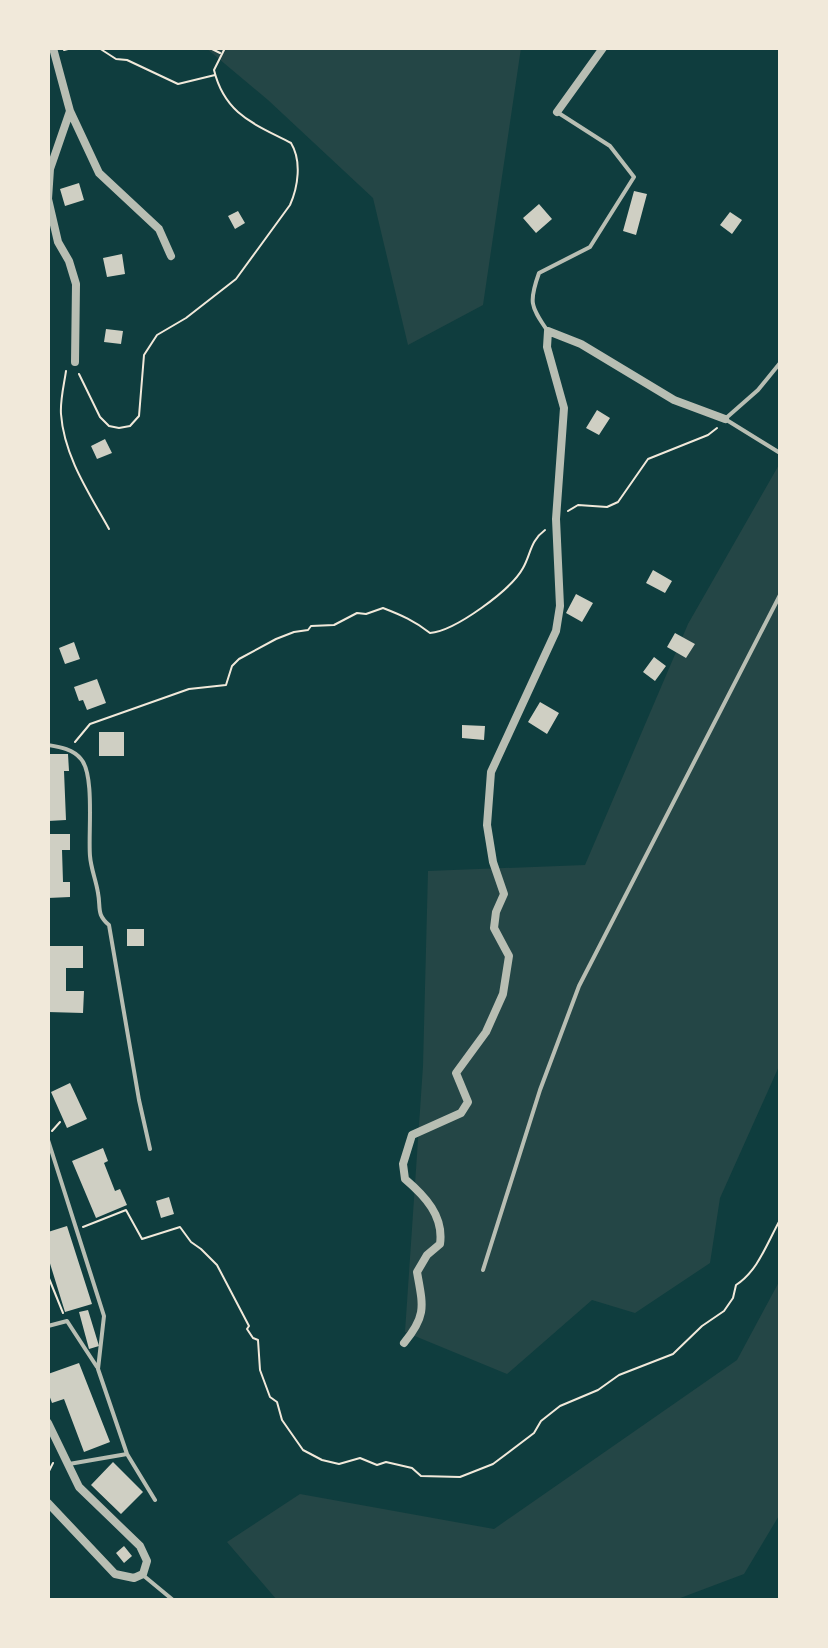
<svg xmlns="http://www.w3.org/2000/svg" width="828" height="1648" font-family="'Nunito Sans',sans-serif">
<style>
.green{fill:#244646}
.building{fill:#cfcfc3}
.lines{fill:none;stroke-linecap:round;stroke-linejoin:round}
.path{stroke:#f1e9da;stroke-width:2}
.service{stroke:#b8beb3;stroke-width:4}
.minor{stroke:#b8beb3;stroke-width:8}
</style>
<rect width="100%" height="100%" fill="#0f3d3e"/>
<path class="green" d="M206 48H521L483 305 408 345 373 198 268 100Z
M780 463V1064L720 1198 710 1263 635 1313 592 1300 507 1374 405 1332 423 1066 428 871 585 865 688 624Z
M780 1280V1514L744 1574 675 1600H277L227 1542 300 1494 494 1529 737 1360Z"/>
<path class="building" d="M79 183 84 200 65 206 60 189Z
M634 191 647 194 636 235 623 231Z
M539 204 552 219 536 233 523 218Z
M238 211 245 223 235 229 228 216Z
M730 212 742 220 732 234 720 225Z
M122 254 125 274 107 277 103 258Z
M106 329 123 331 121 344 104 342Z
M597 410 610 418 599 435 586 428Z
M105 439 112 453 97 459 91 446Z
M653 570 672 581 665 593 646 583Z
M576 594 593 603 582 622 566 613Z
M675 633 695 644 686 658 667 647Z
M74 642 80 659 65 664 59 648Z
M654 657 666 666 655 681 643 672Z
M97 679 106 703 87 710 83 700 79 701 74 687Z
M540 702 559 713 547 734 528 722Z
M462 725 485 726 484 740 462 738Z
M99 732H124V756H99Z
M48 754H68L69 771H64L66 820 48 821Z
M48 834H70V850H62L63 882H70V897L48 898Z
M127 929H144V946H127Z
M48 946H83V968H66V991H84L83 1013 48 1012Z
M70 1083 87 1119 67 1128 51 1092Z
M103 1148 108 1161 104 1163 115 1191 120 1189 127 1205 96 1218 72 1161Z
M169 1197 174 1214 161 1218 156 1201Z
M67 1226 92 1304 65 1312 48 1257V1232Z
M88 1310 99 1346 89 1349 79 1312Z
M79 1363 110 1442 84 1452 64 1399 52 1403 48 1392V1374Z
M113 1462 143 1492 121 1514 91 1485Z
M124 1546 132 1556 124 1563 116 1553Z"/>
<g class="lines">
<path class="path" d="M76 48H82
M99 48 116 59 127 60 178 84 215 75
M210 48 220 53
M64 50 72 48
M66 371C64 385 60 400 61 414 64 456 89 493 109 529
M79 374 100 417 109 426 119 428 130 426 139 416 144 355 157 335 186 318 236 279 290 205C298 187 302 161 291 143 255 124 225 115 214 70L225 48
M568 511 578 505 607 507 618 502 648 459 708 435 717 428
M75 742 90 724 189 689 226 685 232 666 239 659 276 639 294 632 308 630 311 626 334 625 357 613 366 614 383 608C401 615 415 621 430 633 455 631 511 590 523 568 531 554 530 541 545 530
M52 1131 60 1122
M83 1227 126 1210 142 1239 180 1227 191 1242 201 1249 217 1265 249 1326 247 1329 253 1338 258 1340 260 1370 270 1397 277 1402 282 1420 303 1450 322 1460 339 1464 360 1458 377 1465 386 1462 412 1468 421 1476 460 1477 493 1464 534 1433 541 1421 560 1406 598 1390 619 1375 673 1354 702 1326 724 1311 733 1298 736 1285C758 1271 767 1243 780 1220
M48 1276 63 1313
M48 1473 53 1463"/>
<path class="service" d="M547 330C530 306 529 301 539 273L590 247 634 177 610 146 557 112
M780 363 758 390 725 419 780 453
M48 745C60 747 73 749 81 759 95 775 88 834 90 856 91 869 96 880 98 893 101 908 96 914 109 925L139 1100 150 1149
M48 1140 104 1316 98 1369 127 1454
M483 1270 540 1090 579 986 780 595
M48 1326 67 1321 97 1367
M69 1464 127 1454 155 1500
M144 1576 173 1600"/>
<path class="minor" d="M53 48 70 111 50 169 48 199 58 242 69 261 76 284 75 362
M70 111 99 173 159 229 171 256
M557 112 603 48
M404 1343C427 1315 423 1306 417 1272L427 1255 440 1244C444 1216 425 1196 405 1179L403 1164 412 1135 461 1113 468 1102 456 1073 486 1032 503 994 509 956 494 928 496 912 504 894 493 862 487 825 491 772 556 631 560 606 556 519 564 408 547 347 548 331 581 344 674 400 725 419
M48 1423 79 1487 140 1546 147 1561 143 1574 134 1578 115 1574 48 1503"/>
</g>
<rect width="828" height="1648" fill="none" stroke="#f1e9da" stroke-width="100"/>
</svg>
